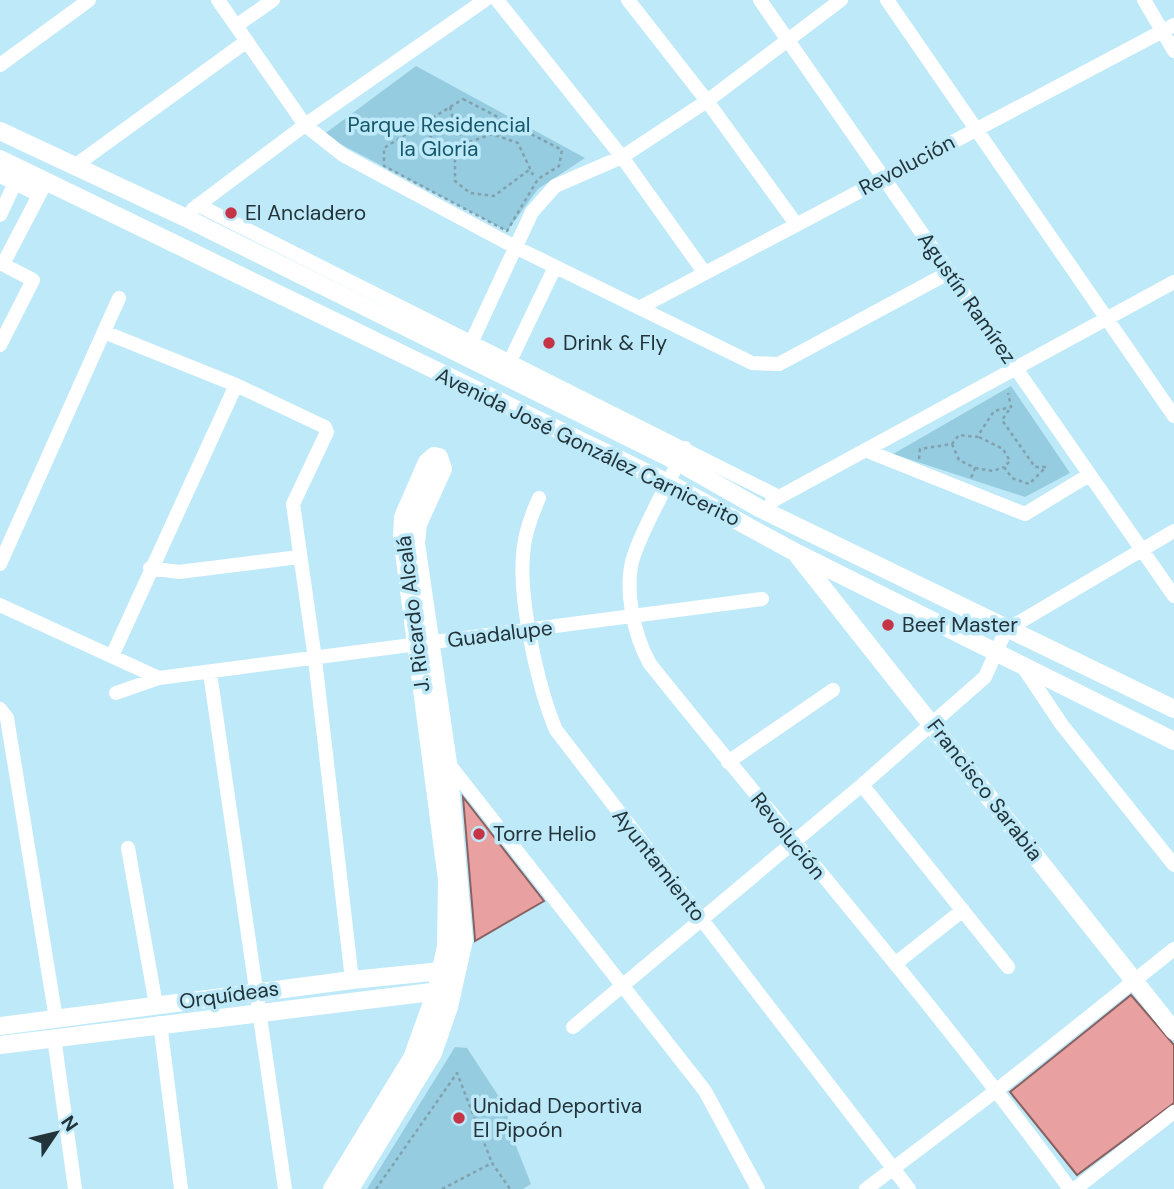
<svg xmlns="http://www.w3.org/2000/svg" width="1174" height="1189" font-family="'DM Sans',sans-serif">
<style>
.green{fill:#96ccdf}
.building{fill:#e8a0a0;stroke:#886262;stroke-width:2}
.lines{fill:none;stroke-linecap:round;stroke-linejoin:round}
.path{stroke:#80a1ad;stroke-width:2.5;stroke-dasharray:3.5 3.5;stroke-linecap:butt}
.minor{stroke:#fff;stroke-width:14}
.tertiary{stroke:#fff;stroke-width:18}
.poi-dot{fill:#c53547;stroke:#bee9f9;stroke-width:2.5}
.labels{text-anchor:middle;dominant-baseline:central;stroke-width:7;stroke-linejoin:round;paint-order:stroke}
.park-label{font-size:21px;fill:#16586b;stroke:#bee9f9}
.street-label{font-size:21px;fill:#223339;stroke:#bee9f9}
.poi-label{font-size:21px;fill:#223339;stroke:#bee9f9;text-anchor:start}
</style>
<rect width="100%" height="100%" fill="#bee9f9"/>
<path class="green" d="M416 66 585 158 538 189 507 231 323 135Z
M1011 386 1070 473 1025 497 893 454Z
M455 1047 467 1048 507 1109 509 1128 531 1184 523 1189H367Z"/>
<path class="building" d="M463 797 544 901 475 941V939Z
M1131 995 1174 1045V1103L1077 1175 1010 1092Z"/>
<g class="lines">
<path class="path" d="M463 99 562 150 559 166 538 179 507 231 384 166V148Z
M450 107 456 131 469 142 492 134 518 143 533 175
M419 126 455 159 469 143
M455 159V181L470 193 494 196 529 170
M979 437 1003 449 1010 461 1004 467 1012 478 1029 484 1046 467H1035L1002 420 1011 407
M952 444 959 460 975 468 971 478
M919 459 920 449 952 444 959 435 977 437 994 411 1011 407 1008 393
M975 468 993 471 1004 467
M376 1189 457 1073 492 1163
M442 1189 492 1163 510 1189"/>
<path class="minor" d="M218 0 305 125 343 155 515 247 752 363 779 364 948 273
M497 0 622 157 704 272
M628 0 707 101 796 224
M760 0 1174 596
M887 0 1174 416
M1144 0 1174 51
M236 26 273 0
M0 65 89 0
M76 165 247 41
M0 176 39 195
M198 205 779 497
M193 209 305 125 485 0
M0 215 15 183 7 163
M0 263 33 280 0 345
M3 264 46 182
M641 307 1174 25
M104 332 236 385 325 427 327 432 293 504 315 659 352 980
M463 347 471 343 532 212 555 186 622 157 707 101 841 0
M510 361 555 267
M685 448C669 484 647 518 634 555 623 587 634 636 650 664 790 839 938 1008 1070 1189
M865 450 1025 514 1089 475
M539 498C531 516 524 535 523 555 519 601 538 688 556 730L909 1189
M772 501 1174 282
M0 564 119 298
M150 568 179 572 299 557
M0 605 159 678
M112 656 236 385
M1021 664 1062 725 1174 865
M210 673 285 1189
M116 693 159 678 762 599
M0 709 7 718 56 1019
M728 762 833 690
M448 763 705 1091 758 1189
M862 785 1008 967
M128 848 156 1005
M895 964 963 910
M160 1023 181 1189
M573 1027 862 785 985 677 1006 630 1174 531
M54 1037 75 1189
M866 1189 997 1090 1174 949
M1075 1189 1174 1112"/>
<path class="tertiary" d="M0 131 184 217 678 462 759 508 1174 709
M0 159 668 483 793 551 1174 741
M798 556 1174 1031
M0 1026 352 980 451 970
M0 1045 448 990
M332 1189 412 1058 437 989 446 946 447 880 402 537 403 517 427 462 434 456 439 457 443 469 418 524 416 543 448 763 464 940 449 1007 433 1053 350 1189"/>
</g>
<g class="poi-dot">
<circle cx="231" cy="213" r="7"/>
<circle cx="549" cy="343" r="7"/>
<circle cx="888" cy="625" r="7"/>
<circle cx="479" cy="834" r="7"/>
<circle cx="459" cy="1118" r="7"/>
</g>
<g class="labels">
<g class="park-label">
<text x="439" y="125">Parque Residencial<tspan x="439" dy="24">la Gloria</tspan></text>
</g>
<g class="street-label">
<text transform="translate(907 165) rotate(-28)">Revolución</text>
<text transform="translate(967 298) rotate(55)">Agustín Ramírez</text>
<text transform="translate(588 447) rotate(26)">Avenida José González Carnicerito</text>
<text transform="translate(413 614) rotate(-97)">J. Ricardo Alcalá</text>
<text transform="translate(500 634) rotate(-7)">Guadalupe</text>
<text transform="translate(985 790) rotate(52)">Francisco Sarabia</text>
<text transform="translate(788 836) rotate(51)">Revolución</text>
<text transform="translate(659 865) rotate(52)">Ayuntamiento</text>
<text transform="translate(229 995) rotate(-8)">Orquídeas</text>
</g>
<g class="poi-label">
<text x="245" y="213">El Ancladero</text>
<text x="563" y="343">Drink &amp; Fly</text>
<text x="902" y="625">Beef Master</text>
<text x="493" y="834">Torre Helio</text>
<text x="473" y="1106">Unidad Deportiva<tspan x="473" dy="24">El Pipoón</tspan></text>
</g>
</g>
<g transform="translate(56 1133) rotate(55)" stroke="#bee9f9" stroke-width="5" paint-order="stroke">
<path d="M0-5L12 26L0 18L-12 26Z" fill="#223339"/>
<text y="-10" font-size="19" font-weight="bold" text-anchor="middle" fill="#223339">N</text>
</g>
</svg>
